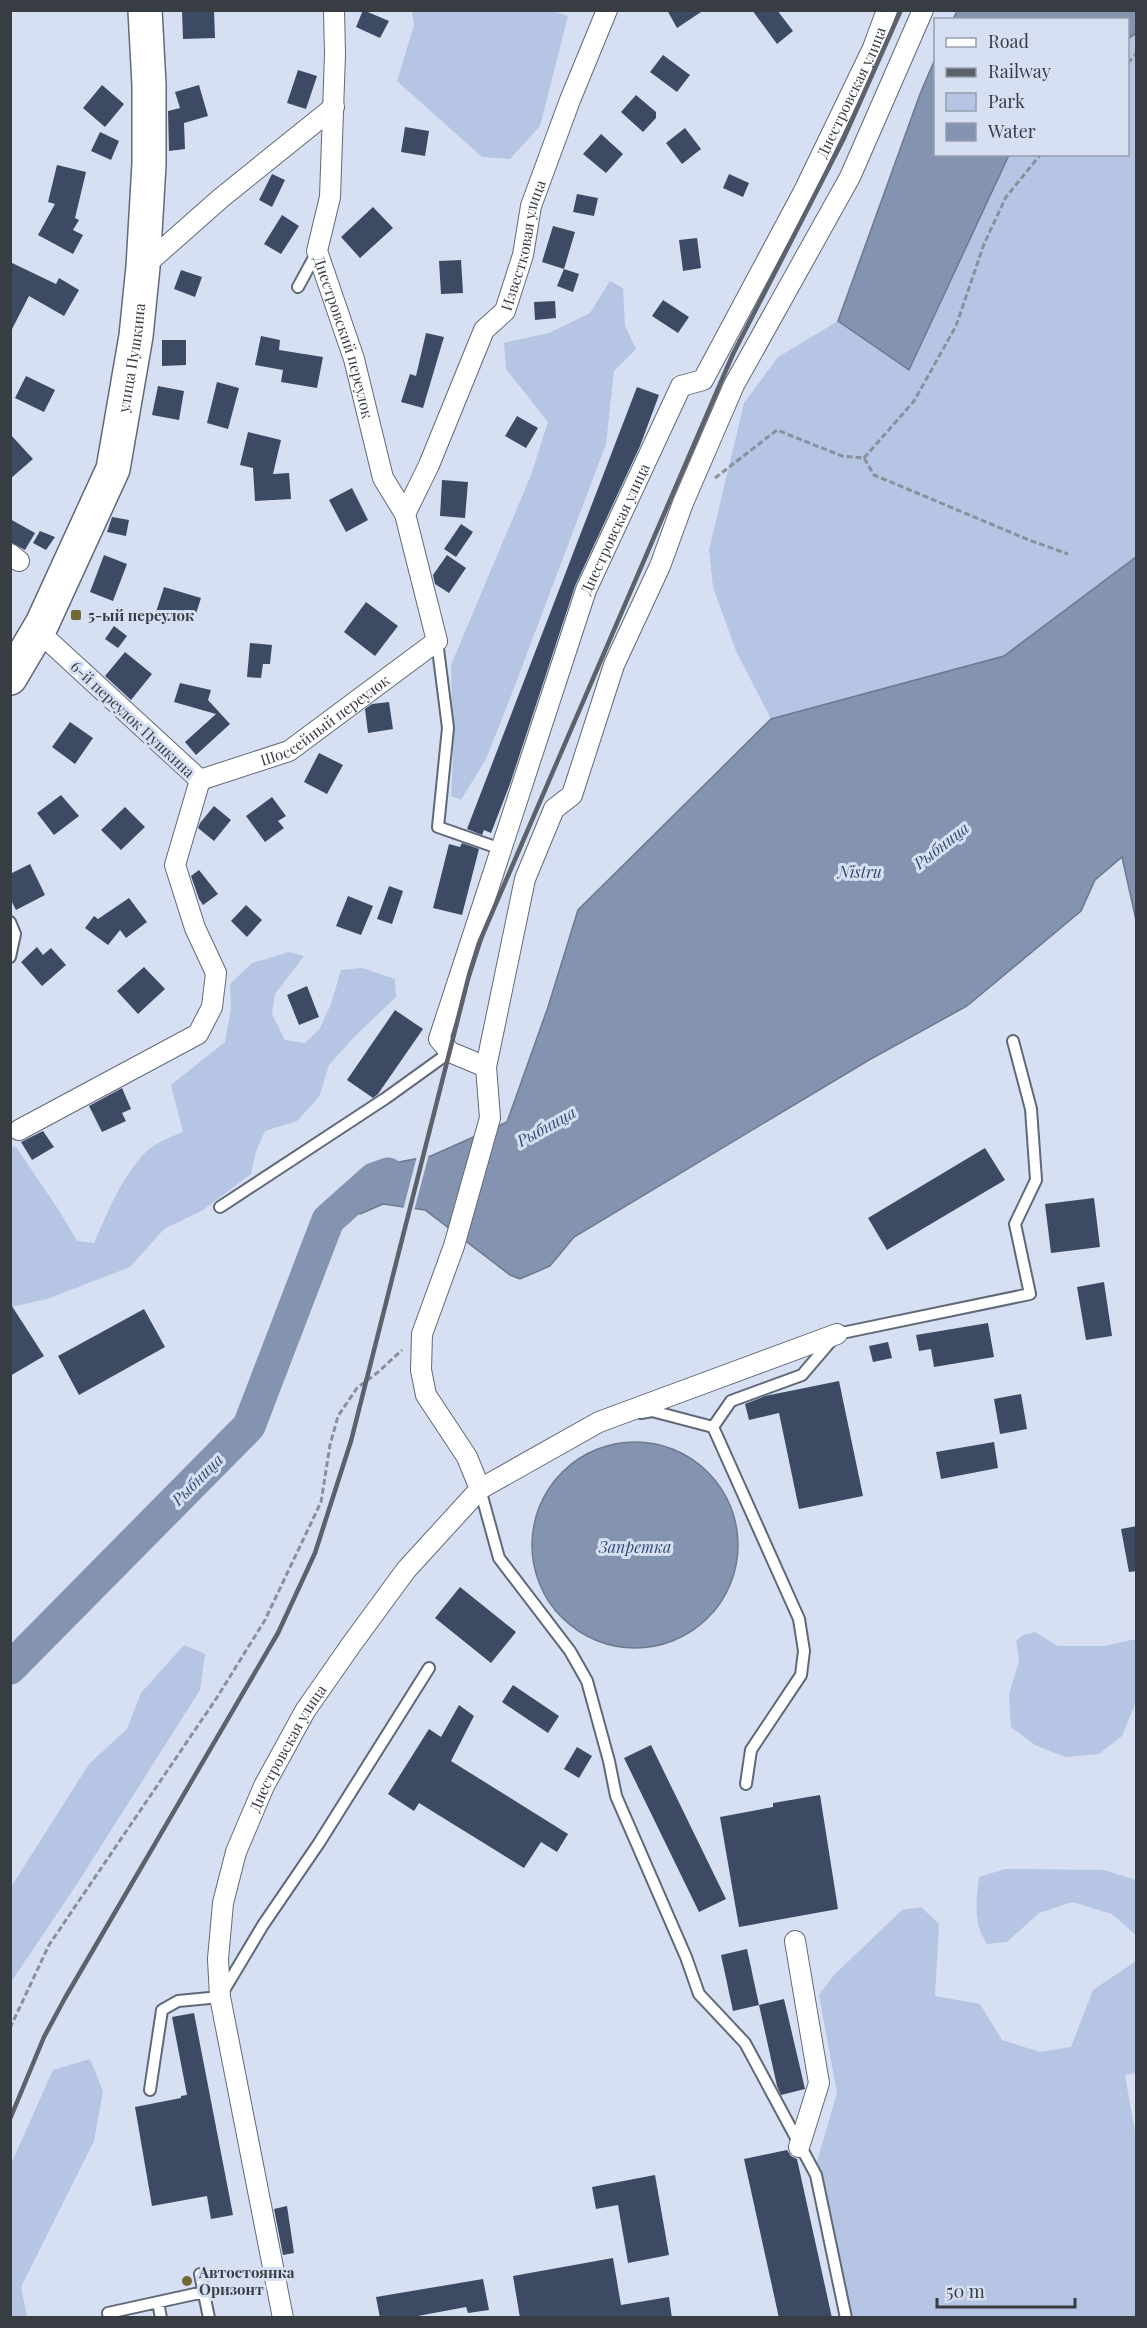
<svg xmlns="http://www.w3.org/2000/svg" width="1147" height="2328" font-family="'Playfair Display',serif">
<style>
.green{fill:#b5c5e3}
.water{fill:#8393b0;stroke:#6c798f;stroke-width:1.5}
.pier{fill:#d6e0f2}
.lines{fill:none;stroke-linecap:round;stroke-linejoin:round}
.river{stroke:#8393b0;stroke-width:33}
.building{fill:#3c4a64}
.lane-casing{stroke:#606978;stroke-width:14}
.street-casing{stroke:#606978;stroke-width:22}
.highway-casing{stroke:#606978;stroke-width:36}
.path{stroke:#89909c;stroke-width:3;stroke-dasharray:6 3;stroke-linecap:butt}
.lane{stroke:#fff;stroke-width:10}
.street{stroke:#fff;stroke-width:20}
.highway{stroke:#fff;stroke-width:33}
.rail{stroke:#5c616b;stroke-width:4.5}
.poi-dot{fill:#716835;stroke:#d6e0f2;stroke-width:2}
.labels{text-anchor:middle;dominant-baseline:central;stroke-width:6;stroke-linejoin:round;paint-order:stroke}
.street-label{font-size:15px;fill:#383c43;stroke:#d6e0f2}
.poi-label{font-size:15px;font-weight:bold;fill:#383c43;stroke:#d6e0f2;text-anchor:start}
.water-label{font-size:16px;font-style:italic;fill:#334974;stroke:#d6e0f2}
</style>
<rect width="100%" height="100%" fill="#d6e0f2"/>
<path class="green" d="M552 11 568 16 540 126 510 159 482 157 397 81 414 25 412 11Z
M1136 33V557L1004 656 771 719 736 651 713 587 709 550 744 403 778 357 838 321 909 369 1009 155 1128 154V39Z
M610 281 623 288 625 326 636 349 614 371 606 444 511 696 486 759 461 800 451 796 453 758 451 665 531 475 548 422 506 369 504 343 549 333 590 313Z
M289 952 304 956 275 994 272 1014 285 1040 305 1043 319 1030 331 1004 341 970 362 968 395 979 396 997 355 1036 329 1065 319 1097 297 1121 265 1131 256 1151 251 1174 203 1210 164 1229 130 1267 47 1299 11 1307V1146L16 1147 58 1209 77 1241 94 1243C107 1213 120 1181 142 1156 152 1144 169 1138 183 1132L171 1085 225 1042 231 1008 230 984 252 963Z
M1035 1632 1058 1646H1104L1136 1639V1702L1122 1736 1099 1754 1065 1757 1035 1745 1011 1727 1009 1694 1019 1661 1016 1641 1023 1635Z
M184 1645 205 1654 200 1690 75 1887 11 1982V1887L89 1764 127 1729 141 1693Z
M1005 1869 1104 1870 1136 1880V1935L1112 1914 1072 1902 1039 1913 1007 1942 987 1944C973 1923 976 1902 979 1877Z
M921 1907 939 1924 935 1996 980 2004 1002 2040 1040 2052 1071 2047 1093 1990 1136 1961V2073L1125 2075 1136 2137V2317H850L815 2168 837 2093 819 1995 834 1975 902 1910Z
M90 2059 103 2091 94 2141 21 2287 27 2317H11V2164L53 2070Z"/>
<path class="water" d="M957 11H1136V33L1128 39V20L953 19Z
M935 59 936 154 1009 155 909 370 838 321 920 94Z
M1136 557V920L1122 857 1095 880 1081 911 967 1006 869 1060 574 1237 550 1266 520 1279 510 1275 425 1210 383 1204 360 1214 344 1187 383 1165 431 1156 507 1122 548 1007 578 910 771 719 1004 656Z
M532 1545a103 103 0 1 1 206 0a103 103 0 1 1-206 0Z"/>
<path class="pier" d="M429 1154 414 1211 403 1210 417 1156Z"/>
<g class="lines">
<path class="river" d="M10 1668 249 1426 328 1220 374 1179 388 1174"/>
</g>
<path class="building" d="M182 10H214L215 38 183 39Z
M363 10 389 21 380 38 356 27Z
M667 10H704L677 28Z
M752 10H777L793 31 777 44Z
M663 55 690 75 677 92 650 72Z
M298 70 317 76 306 109 287 103Z
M102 85 124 104 105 127 83 108Z
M199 85 208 116 184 123 185 149 169 151 168 111 180 108 175 92Z
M636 95 656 112V118L643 132 621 112Z
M405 127 429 131 425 156 401 152Z
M685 128 701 149 682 164 666 143Z
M100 132 119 141 111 160 91 151Z
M601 134 623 154 606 173 583 154Z
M57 165 86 172 75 218 79 220 73 230 83 235 73 254 38 235 55 204 48 202Z
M272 174 285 180 272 207 259 200Z
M729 174 749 183 743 197 723 188Z
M577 194 598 198 594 216 573 212Z
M373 207 393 228 360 258 341 237Z
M282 215 299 226 281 254 264 244Z
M553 226 575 232 564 269 542 262Z
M697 238 701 268 683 271 679 240Z
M461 260 463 293 441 294 439 261Z
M10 262 56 284 59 278 79 290 64 316 29 296 10 333Z
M564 269 579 274 573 292 557 286Z
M181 270 202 277 195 297 174 289Z
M663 300 689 317 678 333 652 316Z
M555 301 556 318 535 320 534 302Z
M426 333 444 337 423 408 401 402 410 374 416 376Z
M261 336 280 340 279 350 323 357 317 388 281 382 283 370 255 365Z
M162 340H186V365L162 366Z
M26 376 55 390 44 412 15 398Z
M217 382 239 388 228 429 207 423Z
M158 386 184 391 179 420 152 415Z
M637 387 659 395 640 446 575 586 510 784 491 833 484 830 482 835 467 829Z
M517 416 538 428 526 448 505 436Z
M248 432 281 440 273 474 289 473 291 499 255 501 253 468 240 465Z
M10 434 33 459 10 479Z
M442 480 468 482 465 518 440 516Z
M352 488 368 520 346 532 329 500Z
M112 517 129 520 126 536 107 532Z
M10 519 35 533 25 550 10 542Z
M461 524 473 532 456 557 444 549Z
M40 531 55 537 46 550 33 543Z
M104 555 127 564 113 601 90 592Z
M447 555 466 568 449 593 435 584 433 575Z
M164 587 201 598 193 623 156 612Z
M366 602 398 626 375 656 344 632Z
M114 626 127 636 118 648 105 639Z
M250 643 272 645 270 664H263L261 678 247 677Z
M125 652 152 674 131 700 105 676Z
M180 683 211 690 208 700 230 724 196 755 185 742 216 714 174 702Z
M389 702 393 729 368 733 365 709 372 704Z
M70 722 93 738 75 764 52 747Z
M319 753 343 765 327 794 304 782Z
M61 795 79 816 54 835 37 813Z
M272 797 286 816 278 821 284 828 265 842 246 816Z
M214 806 231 820 214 841 198 828 200 823Z
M125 807 145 827 121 850 101 830Z
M462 843 479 849 462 915 433 908 449 844 460 847Z
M30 864 45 895 16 910 10 898V874Z
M199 870 218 894 203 905 199 899 191 876Z
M389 886 403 891 392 924 377 919Z
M348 896 373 906 361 935 336 926Z
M129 898 147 922 126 938 120 930 108 945 85 928 94 916 98 919Z
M246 905 262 920 247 937 231 921Z
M37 947 43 955 51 948 66 965 42 986 21 962Z
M144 967 165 989 138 1014 117 991Z
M307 986 319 1017 299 1025 287 995Z
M395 1010 423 1029 378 1094 373 1098 347 1080Z
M122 1088 131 1109 122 1113 126 1121 102 1132 89 1106Z
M43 1131 54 1147 32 1160 21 1142Z
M985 1148 1005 1180 887 1250 868 1218Z
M1094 1198 1100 1247 1051 1253 1045 1204Z
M1104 1282 1112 1336 1086 1340 1077 1287Z
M10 1303 44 1356 10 1376Z
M144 1309 165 1347 79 1395 58 1356Z
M988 1323 994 1357 934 1367 931 1349 919 1351 916 1335Z
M888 1342 892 1358 873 1362 869 1346Z
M839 1381 863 1496 799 1509 779 1413 749 1420 745 1404 765 1396Z
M1021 1394 1027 1429 1000 1434 994 1399Z
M994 1442 998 1468 941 1479 936 1452Z
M1137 1526V1571L1129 1572 1121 1529Z
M460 1587 516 1632 491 1663 435 1618Z
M513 1685 559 1716 548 1733 502 1702Z
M459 1705 474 1716 451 1761 568 1834 557 1852 541 1842 524 1868 419 1803 414 1811 388 1794 429 1729 441 1737Z
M651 1745 726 1899 699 1912 624 1758Z
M577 1747 592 1756 579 1778 564 1769Z
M820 1795 838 1909 739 1927 720 1817 773 1807V1803Z
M747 1949 759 2005 733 2011 721 1955Z
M784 1999 805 2089 781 2095 777 2086 759 2005Z
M194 2013 233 2215 211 2219 207 2196 152 2206 135 2107 181 2098V2096L187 2095 172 2017Z
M787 2150 791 2156 797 2159 832 2318H779L744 2159Z
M655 2175 669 2255 628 2263 618 2205 596 2209 592 2187Z
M287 2206 294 2253 283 2255 274 2209Z
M613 2258 621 2305 669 2297 672 2318H520L513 2276Z
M483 2279 489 2310 468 2313 466 2307 407 2318H380L376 2297Z"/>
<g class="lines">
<defs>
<path id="lane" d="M298 287 317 252
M437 641 448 728 438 827 501 849
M10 922 15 934 10 957
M220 1207 386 1098 450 1052
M641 1413 652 1411 713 1427 799 1619 804 1651 801 1675 751 1750 746 1784
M713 1427 731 1401 802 1375 837 1334 1030 1294 1015 1224 1036 1180 1031 1109 1013 1041
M480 1489 499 1558 570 1651 587 1681 609 1761 616 1796 686 1957 699 1994 745 2043 816 2175 846 2318
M150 2090 162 2010 178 2001 220 1997 263 1925 319 1843 429 1668
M200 2274 209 2318
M158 2302 161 2318
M109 2318 108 2313 204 2292"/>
<g id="street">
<path id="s1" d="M334 10 335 54 330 197 317 251 354 359 383 478 405 514"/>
<path d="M143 267 221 198 334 107"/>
<path d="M10 554 19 561"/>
<path id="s2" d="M200 780 289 751 437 641 405 514 429 465 484 330 505 311 523 255 531 206 570 100 607 10"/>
<path id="s3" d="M486 1067 450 1052 439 1039 586 590 681 386 703 380 803 193 873 48 887 10"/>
<path d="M19 1130 198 1034 212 1007 216 973 195 928 175 865 200 780 38 631"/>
<path d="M480 1489 599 1422 837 1334"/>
<path d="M795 1941 819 2083 799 2147"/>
<path id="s4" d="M283 2318 220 1997 218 1959 223 1903 236 1852 264 1786 305 1711 351 1645 406 1570 480 1489 467 1457 426 1395 421 1370 422 1334 454 1246 490 1118 486 1067 525 879 554 809 572 795 614 665 660 566 683 503 734 385 850 177 923 10"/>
</g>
<g id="highway">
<path id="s5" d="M10 678 42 624 113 469 136 336 143 267 149 164V85L145 10"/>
</g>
</defs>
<use href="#lane" class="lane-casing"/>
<use href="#street" class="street-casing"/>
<use href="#highway" class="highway-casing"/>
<path class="path" d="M1128 63 1136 54
M864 458 914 401 956 326 984 244 1006 197 1041 154
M715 478 777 430 842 456 864 458 874 475 1029 540 1068 554
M10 2028 49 1945 216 1699 265 1620 321 1502 330 1445 338 1416 357 1388 377 1373 402 1350"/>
<use href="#lane" class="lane"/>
<use href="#street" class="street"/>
<use href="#highway" class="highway"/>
<path class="rail" d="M10 2119 44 2037 65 1998 278 1633 315 1553 351 1441 469 975 479 943 733 354 843 140 901 10"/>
</g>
<g class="poi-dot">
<rect x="70" y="609" width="12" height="12" rx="3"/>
<circle cx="187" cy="2281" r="6"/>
</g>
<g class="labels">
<g class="street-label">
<text stroke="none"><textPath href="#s3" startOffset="1100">Днестровская улица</textPath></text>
<text stroke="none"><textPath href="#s2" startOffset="706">Известковая улица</textPath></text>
<text stroke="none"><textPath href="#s1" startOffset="333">Днестровский переулок</textPath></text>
<text stroke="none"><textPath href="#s5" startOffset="346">улица Пушкина</textPath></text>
<text stroke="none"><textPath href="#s3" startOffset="596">Днестровская улица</textPath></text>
<text stroke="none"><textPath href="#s2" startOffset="140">Шоссейный переулок</textPath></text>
<text transform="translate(133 719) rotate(43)">6-й переулок Пушкина</text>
<text stroke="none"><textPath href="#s4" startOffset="590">Днестровская улица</textPath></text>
</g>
<g class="poi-label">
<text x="88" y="615">5-ый переулок</text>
<text x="199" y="2272">Автостоянка<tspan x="199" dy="17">Оризонт</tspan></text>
</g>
<g class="water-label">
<text transform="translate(941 845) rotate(-38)">Рыбница</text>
<text x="860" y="871">Nistru</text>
<text transform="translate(546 1126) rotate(-29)">Рыбница</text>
<text transform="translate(197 1479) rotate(-45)">Рыбница</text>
<text x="635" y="1546">Запретка</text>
</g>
</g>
<rect width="1147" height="2328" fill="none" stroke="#383c43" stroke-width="24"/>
<rect x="934" y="18" width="195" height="138" fill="#d6e0f2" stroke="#979eac" stroke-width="1.5"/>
<rect x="946" y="38" width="30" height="9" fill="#ffffff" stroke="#979eac" stroke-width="1.5"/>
<text x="988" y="48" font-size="18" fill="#383c43">Road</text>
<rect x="946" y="68" width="30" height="9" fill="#5c616b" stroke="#979eac" stroke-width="1.5"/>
<text x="988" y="78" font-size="18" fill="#383c43">Railway</text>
<rect x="946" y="93" width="30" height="18" fill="#b5c5e3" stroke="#979eac" stroke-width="1.5"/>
<text x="988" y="108" font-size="18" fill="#383c43">Park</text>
<rect x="946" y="123" width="30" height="18" fill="#8393b0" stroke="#979eac" stroke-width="1.5"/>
<text x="988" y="138" font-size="18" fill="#383c43">Water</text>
<path d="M937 2298v9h138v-9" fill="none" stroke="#383c43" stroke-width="3"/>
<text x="946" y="2298" font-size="18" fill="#383c43" stroke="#d6e0f2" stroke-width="4.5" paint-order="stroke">50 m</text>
</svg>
